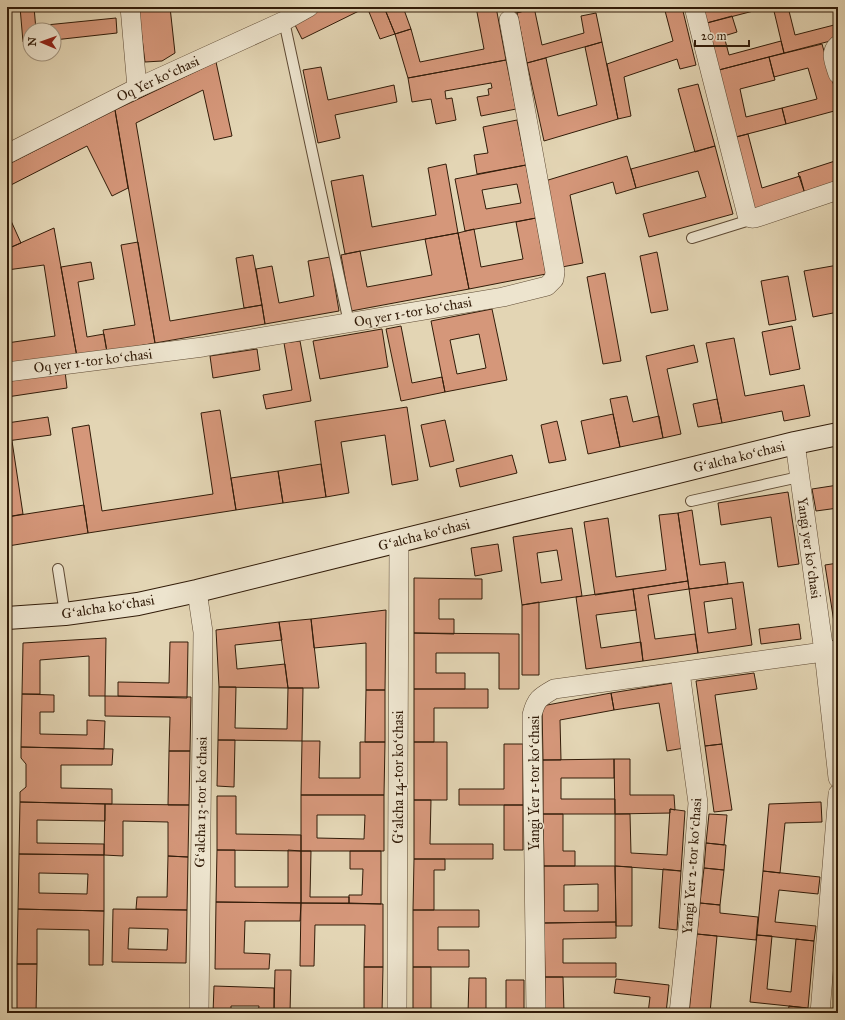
<svg xmlns="http://www.w3.org/2000/svg" width="845" height="1020" font-family="'IM FELL Great Primer',serif">
<style>
.building{fill:#d5977a;stroke:#321c09;fill-rule:evenodd}
.lines{fill:none;stroke-linecap:round;stroke-linejoin:round}
.lane-casing{stroke:#5e4a34;stroke-width:12}
.street-casing{stroke:#5e4a34;stroke-width:20}
.secondary-casing{stroke:#321c09;stroke-width:24}
.lane{stroke:#ede4ce;stroke-width:10}
.street{stroke:#ede4ce;stroke-width:19}
.secondary{stroke:#ede4ce;stroke-width:22}
.labels{text-anchor:middle;dominant-baseline:central;stroke-width:3;stroke-linejoin:round;paint-order:stroke}
.street-label{font-size:14px;fill:#321c09;stroke:#ede4ce}
</style>
<rect width="100%" height="100%" fill="#e3d5b4"/>
<filter id="stains"><feTurbulence type="fractalNoise" baseFrequency=".005" numOctaves="4"/><feColorMatrix values="0 0 0 0 .2 0 0 0 0 .09 0 0 0 0 .02 0 0 0 .5 -.17"/></filter>
<radialGradient id="worn" r=".72"><stop offset=".6" stop-color="#630" stop-opacity="0"/><stop offset="1" stop-color="#630" stop-opacity=".3"/></radialGradient>
<path class="building" d="M20 7H34L36 30H30V42H23Z
M138 7H170L175 53 162 61 145 62Z
M326 7H367L302 39 293 21Z
M367 7H384L395 34 380 39Z
M384 7H403L411 29 395 34Z
M476 7H496L506 60 408 78 395 34 411 29 420 62 484 49Z
M505 7H523L524 11 507 15Z
M523 7H534L542 45 584 33 581 16 596 13 602 42 527 63 517 13 524 11Z
M664 7H682L696 65 680 69 677 59 624 77 631 116 618 119 607 64 673 41Z
M698 7H769L703 24Z
M773 7H788L795 35 838 24V39L784 53Z
M732 16 737 32 724 36 729 55 781 41 784 53 715 71 703 24Z
M116 18 117 33 54 40V30H36V26Z
M602 42 618 119 544 141 527 63 546 58 558 116 597 105 585 47Z
M822 44 838 100V110L786 124 782 108 817 99 808 68 774 77 769 57Z
M769 57 775 80 740 89 746 117 782 108 786 124 732 138 715 71Z
M506 60 516 109 481 116 477 97 489 95 488 89 492 88 491 83 445 91 446 99 452 98 456 120 436 124 431 99 412 102 408 78Z
M216 62 232 136 214 140 203 90 136 123 170 321 262 305 265 324 155 343 115 110Z
M321 67 328 100 394 85 397 102 335 115 340 138 318 143 303 70Z
M698 84 715 146 695 152 678 89Z
M115 110 128 188 112 196 87 146 7 187V165Z
M517 120 526 165 477 174 474 155 488 153 483 127Z
M748 134 762 188 800 176 805 194 751 211 732 138Z
M715 146 733 214 649 237 643 214 706 197 698 171 636 188 631 169Z
M627 156 636 188 616 194 613 182 570 195 583 263 562 267 545 181Z
M838 160V183L805 194 798 173Z
M446 164 458 233 345 254 331 181 363 175 372 227 436 215 428 168Z
M526 165 536 218 465 231 455 179ZM517 184 521 203 486 209 482 190Z
M7 212 21 243 7 249Z
M536 218 546 274 469 289 458 233 474 229 481 267 523 259 516 222Z
M54 228 77 357 7 367V343L55 336 44 265 7 270V249Z
M458 233 469 289 351 311 341 255 360 251 367 287 432 275 425 239Z
M138 242 155 343 107 352 103 330 135 325 121 245Z
M657 252 668 310 651 313 640 256Z
M253 255 262 305 244 308 236 258Z
M330 257 339 311 265 324 256 269 272 266 279 303 314 296 308 261Z
M91 262 94 279 78 282 87 337 104 334 107 352 77 357 61 267Z
M838 265V312L813 317 804 271Z
M605 273 621 361 603 364 587 277Z
M788 276 796 320 769 325 761 281Z
M492 309 507 380 445 392 431 321ZM479 334 486 368 457 374 450 340Z
M401 326 412 383 442 377 445 392 401 401 386 329Z
M792 326 800 369 770 375 762 332Z
M382 329 388 367 320 379 313 341Z
M734 338 745 396 804 385 810 416 784 421 782 411 722 423 706 343Z
M300 341 311 401 266 409 263 395 292 390 284 343Z
M694 345 698 362 667 369 681 434 663 438 646 356Z
M257 349 260 370 213 378 210 356Z
M65 371 67 388 7 397V380Z
M627 396 633 422 659 416 663 438 620 447 610 399Z
M717 399 722 423 698 427 693 404Z
M407 407 418 480 392 485 385 435 341 442 349 493 326 497 315 421Z
M220 410 236 510 88 533 72 428 89 425 102 511 213 494 201 413Z
M613 414 620 447 588 454 581 421Z
M48 417 51 435 7 441V423Z
M445 420 454 461 430 467 421 425Z
M557 421 566 460 549 463 541 425Z
M7 441H12L23 514 7 517Z
M512 455 517 473 460 487 456 469Z
M321 464 326 497 283 503 278 471Z
M278 471 283 503 236 510 231 478Z
M838 485V508L816 511 812 489Z
M788 492 799 564 778 567 771 517 721 525 718 503Z
M84 505 88 533 8 546 7 517Z
M692 510 700 565 725 562 728 584 689 589 678 513Z
M678 513 688 581 595 595 584 522 608 518 616 577 666 570 659 515Z
M572 528 582 596 522 605 513 537ZM557 550 562 580 541 583 537 553Z
M498 544 502 571 475 576 471 548Z
M838 563V635H836L825 565Z
M414 578 482 579V599H439V619H454V634L414 633Z
M688 581 689 589 648 595 655 639 695 634 698 653 643 661 633 589Z
M743 582 752 645 698 653 689 589ZM732 598 736 629 708 633 704 602Z
M633 589 636 610 596 615 601 648 641 642 643 661 586 669 576 597Z
M539 602V675H522V605Z
M386 610 385 690H366V643L314 648 311 619Z
M311 619 319 688H288L279 622Z
M279 622 282 640 235 645 237 669 285 664 288 688 219 687 216 630Z
M799 624 801 639 761 644 759 629Z
M414 633 519 634V689H499V653H436V673H465V689H414Z
M106 638 105 696H89V656L40 660V694H22L23 643Z
M170 642H188L187 698 118 696V682L169 683Z
M754 673 757 689 715 695 722 744 705 746 696 681Z
M673 683 684 748 667 751 659 703 614 710 611 693Z
M219 687H236L235 728 287 729 288 688H303L302 741 218 740Z
M414 689H488V708H434V742H414Z
M366 690H385V742H365Z
M611 693 614 710 560 720 561 760H543L542 706Z
M22 694 54 695V712H40V734L87 735V720L105 721 104 749 21 747Z
M105 696 191 697 190 751H169L170 717 105 716Z
M218 740H235L234 787 217 786Z
M302 741H320L319 778H360V742H385L384 795H301Z
M414 742H447V800H414Z
M504 744H523V805H459V789H504Z
M722 744 732 810 714 812 705 746Z
M21 747 113 749 112 765H61V788L112 789V804L20 802V792L26 787V764L21 758Z
M169 751H190L189 805H168Z
M614 759H630V795H674L675 810 670 809V813L615 814Z
M614 759V778H561V799H615V814H543V760Z
M301 795H384V851H301ZM317 815H365L364 839 317 838Z
M217 796H236V834L301 835V851L217 850Z
M414 800H431L430 844H493V859H414Z
M20 802 105 804V821L37 820V843L104 844V855L19 854Z
M821 802 822 822 785 823 780 873 763 871 769 804Z
M105 804 189 805 188 857 168 856V822L123 821V856L104 855Z
M504 805H523V850H504Z
M670 809 685 811 681 871 615 866V814H630L631 853 667 855Z
M543 814H563V851H575V866H544Z
M709 814 727 815 724 845 706 843Z
M706 843 726 845 724 870 704 868Z
M217 850H235V887H288V850L301 851V903L216 902Z
M301 851H311L310 897H349V903H301Z
M350 851H381V904L349 903V895H362L363 869H350Z
M19 854 104 855V911L18 909ZM39 873 88 874 87 894 39 893Z
M168 856 188 857 187 910 136 909 137 897H167Z
M414 859H445V870H434V910H413Z
M544 866H615L616 922 544 923ZM598 884V911H564V885Z
M615 866 632 867V926H616Z
M704 868 724 870 720 905 700 903Z
M663 869 681 871 677 930 659 928Z
M763 871 820 877 818 894 779 890 775 922 816 926 814 941 757 935Z
M216 902 301 903 300 921H245L244 953 270 954 269 969H215Z
M301 903 383 904V967H364L365 925H315L314 966H300Z
M700 903 720 905V913L758 917 756 940 697 934Z
M18 909 104 911 103 965H89V930L37 929V964H17Z
M113 909 187 910 186 963 112 962ZM129 928 168 929 167 950 128 949Z
M413 910H479V927H438V950H469V967H413Z
M616 922V938L563 939V963H616V977H545L544 923Z
M697 934 717 936 710 1013H689Z
M757 935 772 936 767 989 791 992 796 939 814 941 808 1008 750 1002Z
M17 964H37L36 1013H17Z
M364 967H383L382 1013H364Z
M413 967H431V1013H413Z
M275 970H291L290 1013H274Z
M836 970H838V1013H833Z
M545 977H563L564 1013H545Z
M469 978H486V1013H468Z
M616 979 669 985 666 1013H648L650 997 614 993Z
M506 980H524V1013H506Z
M214 986 274 988V1013H258L259 1006H231V1013H213Z
M789 1006 806 1008 805 1013H788Z"/>
<g class="lines">
<defs>
<path id="lane" d="M284 21 349 323
M692 238 753 219
M691 501 799 477
M58 569 65 614"/>
<path id="street" d="M130 7 137 88
M694 7 747 215C750 219 753 219 758 217L838 190
M838 45C829 53 835 64 838 74
M7 154 137 88 284 21 309 7
M7 372 203 347 503 297 547 286 554 279 555 272 509 20
M795 443 824 652 838 778
M197 591 203 632 199 1013
M397 1013 399 542
M536 1013 532 715C536 699 540 697 554 689L838 650
M679 1013 689 919 698 803 680 672
M820 1013 838 794"/>
<path id="secondary" d="M7 618 65 614 138 604 197 591 795 443 838 434"/>
</defs>
<use href="#lane" class="lane-casing"/>
<use href="#street" class="street-casing"/>
<use href="#secondary" class="secondary-casing"/>
<use href="#lane" class="lane"/>
<use href="#street" class="street"/>
<use href="#secondary" class="secondary"/>
</g>
<g class="labels">
<g class="street-label">
<text transform="translate(158 79) rotate(-25)">Oq Yer koʻchasi</text>
<text transform="translate(413 312) rotate(-10)">Oq yer 1-tor koʻchasi</text>
<text transform="translate(93 361) rotate(-7)">Oq yer 1-tor koʻchasi</text>
<text transform="translate(739 457) rotate(-14)">Gʻalcha koʻchasi</text>
<text transform="translate(424 535) rotate(-14)">Gʻalcha koʻchasi</text>
<text transform="translate(809 548) rotate(82)">Yangi yer koʻchasi</text>
<text transform="translate(108 607) rotate(-9)">Gʻalcha koʻchasi</text>
<text transform="translate(398 777) rotate(-90)">Gʻalcha 14-tor koʻchasi</text>
<text transform="translate(534 783) rotate(-90)">Yangi Yer 1-tor koʻchasi</text>
<text transform="translate(201 802) rotate(-89)">Gʻalcha 13-tor koʻchasi</text>
<text transform="translate(692 866) rotate(-86)">Yangi Yer 2-tor koʻchasi</text>
</g>
</g>
<rect width="845" height="1020" fill="none" stroke="#e3d5b4" stroke-width="24"/>
<rect x="8" y="8" width="829" height="1004" fill="none" stroke="#321c09" stroke-width="2"/>
<rect x="12" y="12" width="821" height="996" fill="none" stroke="#321c09"/>
<g transform="translate(42 42) rotate(272)"><circle r="19" fill="#ede4ce" stroke="#a2947f"/>
<path d="M0-3L7 15L0 10L-7 15Z" fill="#8f2418"/>
<text y="-6" font-size="11" font-weight="bold" text-anchor="middle" fill="#321c09">N</text>
</g>
<path d="M695 40v6h54v-6" fill="none" stroke="#321c09" stroke-width="2"/>
<text x="701" y="40" font-size="12" fill="#321c09" stroke="#ede4ce" stroke-width="3" paint-order="stroke">20 m</text>
<rect width="100%" height="100%" filter="url(#stains)"/>
<rect width="100%" height="100%" fill="url(#worn)"/>
</svg>
